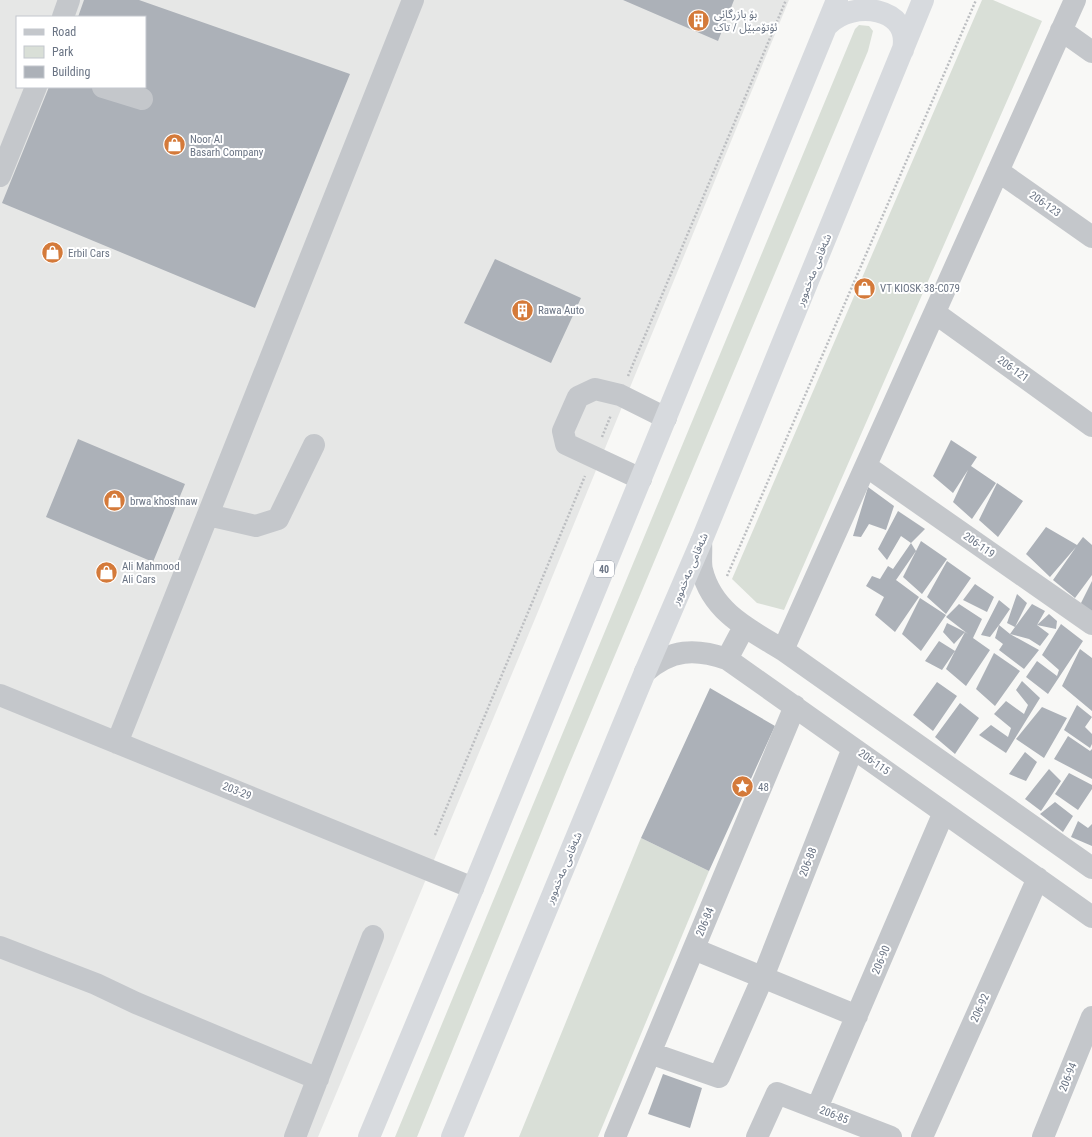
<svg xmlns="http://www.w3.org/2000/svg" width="1092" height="1137" font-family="'Roboto Condensed','Noto Sans Arabic',sans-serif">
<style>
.built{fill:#e6e7e6;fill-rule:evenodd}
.green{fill:#d9dfd7}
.building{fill:#acb1b8}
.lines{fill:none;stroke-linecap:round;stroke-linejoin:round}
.path{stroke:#bcbec1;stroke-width:2.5;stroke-dasharray:2 2;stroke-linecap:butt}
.minor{stroke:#c4c7cb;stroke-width:22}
.highway{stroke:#d7dade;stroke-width:22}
.labels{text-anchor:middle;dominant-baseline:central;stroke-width:4;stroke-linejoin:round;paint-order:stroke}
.shield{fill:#fff;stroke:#979ea9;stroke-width:1}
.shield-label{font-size:10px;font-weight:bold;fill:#6a7484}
.poi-label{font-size:11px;fill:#6a7484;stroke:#fff;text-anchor:start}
.street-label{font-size:11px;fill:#6a7484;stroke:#fff}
</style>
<rect width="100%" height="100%" fill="#f8f8f6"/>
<path class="built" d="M0 0H789L537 614 318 1137H0ZM17 17H145V87H17Z"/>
<path class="green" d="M982 0H993L1042 21 784 610 757 603 732 579Z
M859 25 869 26 873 31 868 51 566 772 417 1137H395L855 29Z
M641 838 709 871 598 1137H519Z"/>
<path class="building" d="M84 0H139L350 74 255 308 2 203 49 87H145V17H78Z
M623 0H734L718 41Z
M495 259 581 298 551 363 464 323Z
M78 439 185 484 153 562 46 517Z
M951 440 977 457 971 466 996 483 972 519 953 502 968 470 953 493 933 476Z
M997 483 1023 501 998 537 979 520Z
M868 487 894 506 886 530 869 524 861 537 853 536Z
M898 511 925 529 911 543 901 536 887 560 878 549Z
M1046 527 1077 545 1083 537 1092 545V575L1075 598 1053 580 1076 547 1050 577 1026 554Z
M921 541 947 559 922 594 903 577 916 551 896 580 919 597 895 632 875 615 884 597 866 586 872 576 880 579 888 566 893 569 911 543 916 551Z
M947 561 971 578 946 614 927 597Z
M1092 581V616L1080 605Z
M975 584 994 597 987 612 963 600Z
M1017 594 1027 603 1015 627 1032 604 1045 611 1037 625 1049 634 1040 646 1029 639 1010 634 1039 650 1024 669 999 650 1003 644 995 638 999 625 990 637 981 635 999 600 1010 609 999 625 1010 634 1015 627 1007 623Z
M920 598 946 615 921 651 902 634Z
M959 604 982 619 973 638 990 650 966 686 946 669 955 651 942 670 925 661 939 641 955 651 965 632 968 634 946 617Z
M1049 614 1057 621 1056 629 1037 625Z
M947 623 965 632 954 644 943 632Z
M1061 624 1083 641 1048 694 1026 677 1037 661 1057 676 1059 670 1042 655Z
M1080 649 1092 658V711L1062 686Z
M994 653 1020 671 995 706 976 689Z
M1022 681 1040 698 1006 753 979 735 991 725 1008 737 1011 728 994 714 1006 701 1024 714 1028 705 1016 690Z
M937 682 957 696 933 731 913 715Z
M710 688 775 726 709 871 641 838Z
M960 703 979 718 955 754 935 737Z
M1077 705 1092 717 1085 727 1092 734V744L1090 748 1064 730Z
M1042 707 1067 718 1044 758 1016 739Z
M1068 736 1090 751 1092 749V779L1054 759Z
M1025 752 1037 762 1026 781 1009 774Z
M1049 769 1061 781 1041 811 1025 799Z
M1069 773 1092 785V789L1078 810 1055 794Z
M1055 802 1073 816 1063 832 1040 814Z
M1078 821 1088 828 1092 824V846L1071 837Z
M663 1074 702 1088 690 1128 648 1114Z"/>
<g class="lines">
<path class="path" d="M628 376 786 0
M602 437 611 415
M727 576 976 0
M435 835 585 476"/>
<path class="minor" d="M63 17 69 0
M1061 30 1092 52
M103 87 142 99
M998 171 1092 237
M0 176 36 87
M935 313 1092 426
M866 466 1092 624
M641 479 566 444 563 431 578 397 595 389 620 395 666 418
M208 515 256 526 278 519 314 445
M701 542C702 551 700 562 702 570 712 612 750 630 783 650L1092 868
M783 650 1075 0
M727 659 744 627
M645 672C671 649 695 648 727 659L1092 917
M0 695 473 888
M117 743 413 0
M0 947 96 984 136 1003 318 1079
M694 949 857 1016
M650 1053 719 1077 763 977 853 748
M817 1108 944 812
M295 1137 373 936
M615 1137 795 706
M757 1137 777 1093 891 1137
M922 1137 1038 878
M1043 1137 1092 1017"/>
<path class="highway" d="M829 24C852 0 912 6 903 50
M369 1137 473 888 837 0
M452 1137 645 672 701 542 923 0"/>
</g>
<defs>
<symbol id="building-disc" viewBox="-11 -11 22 22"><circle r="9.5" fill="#d47a3a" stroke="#fff"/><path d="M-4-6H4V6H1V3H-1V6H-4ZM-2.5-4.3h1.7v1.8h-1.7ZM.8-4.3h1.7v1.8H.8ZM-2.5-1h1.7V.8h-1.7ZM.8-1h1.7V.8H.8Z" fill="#fff"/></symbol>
<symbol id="shop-disc" viewBox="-11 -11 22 22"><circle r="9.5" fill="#d47a3a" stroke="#fff"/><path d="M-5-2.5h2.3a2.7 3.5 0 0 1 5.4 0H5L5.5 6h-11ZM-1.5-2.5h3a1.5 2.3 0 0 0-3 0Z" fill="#fff"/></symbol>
<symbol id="sight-disc" viewBox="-11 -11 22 22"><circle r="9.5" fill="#d47a3a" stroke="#fff"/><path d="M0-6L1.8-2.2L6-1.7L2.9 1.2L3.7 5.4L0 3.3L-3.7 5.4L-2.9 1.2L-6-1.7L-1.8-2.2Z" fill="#fff"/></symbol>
</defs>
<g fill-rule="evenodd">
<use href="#building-disc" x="686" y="8" width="25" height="25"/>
<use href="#shop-disc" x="162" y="132" width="25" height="25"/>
<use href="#shop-disc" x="40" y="240" width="25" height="25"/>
<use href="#shop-disc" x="852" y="276" width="25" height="25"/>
<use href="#building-disc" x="510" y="298" width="25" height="25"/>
<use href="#shop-disc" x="102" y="488" width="25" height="25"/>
<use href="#shop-disc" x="94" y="560" width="25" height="25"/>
<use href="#sight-disc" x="730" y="774" width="25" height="25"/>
</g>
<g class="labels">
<rect class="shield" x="594" y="561" width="20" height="16" rx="3"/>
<g class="shield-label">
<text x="604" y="569">40</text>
</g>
<g class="poi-label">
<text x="714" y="14">بۆ بازرگانى<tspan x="714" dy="13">ئۆتۆمبێل / تاک</tspan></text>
<text x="190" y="139">Noor Al<tspan x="190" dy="13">Basarh Company</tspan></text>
<text x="68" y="253">Erbil Cars</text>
<text x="880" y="288">VT KIOSK 38-C079</text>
<text x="538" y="310">Rawa Auto</text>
<text x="130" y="501">brwa khoshnaw</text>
<text x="122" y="566">Ali Mahmood<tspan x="122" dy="13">Ali Cars</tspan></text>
<text x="758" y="787">48</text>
</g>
<g class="street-label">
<text transform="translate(1045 204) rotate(35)">206-123</text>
<text transform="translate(814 270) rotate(-68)">شەقامی مەخموور</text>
<text transform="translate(1013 369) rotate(36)">206-121</text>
<text transform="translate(979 545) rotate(35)">206-119</text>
<text transform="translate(690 569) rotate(-67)">شەقامی مەخموور</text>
<text transform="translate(874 762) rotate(35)">206-115</text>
<text transform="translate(237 791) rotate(22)">203-29</text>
<text transform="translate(808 862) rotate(-69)">206-88</text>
<text transform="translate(564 868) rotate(-67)">شەقامی مەخموور</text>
<text transform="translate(705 922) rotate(-67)">206-84</text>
<text transform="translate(881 960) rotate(-67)">206-90</text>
<text transform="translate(980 1008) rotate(-66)">206-92</text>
<text transform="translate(1068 1077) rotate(-68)">206-94</text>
<text transform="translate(834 1115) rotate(22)">206-85</text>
</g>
</g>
<rect x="16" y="16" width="130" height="72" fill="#ffffff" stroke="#c3c7ce"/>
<rect x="24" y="29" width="20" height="6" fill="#c4c7cb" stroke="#c3c7ce"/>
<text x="52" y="36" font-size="12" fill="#6a7484">Road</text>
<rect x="24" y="46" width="20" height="12" fill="#d9dfd7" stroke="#c3c7ce"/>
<text x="52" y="56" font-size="12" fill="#6a7484">Park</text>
<rect x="24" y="66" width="20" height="12" fill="#acb1b8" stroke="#c3c7ce"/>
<text x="52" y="76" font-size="12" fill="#6a7484">Building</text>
</svg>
